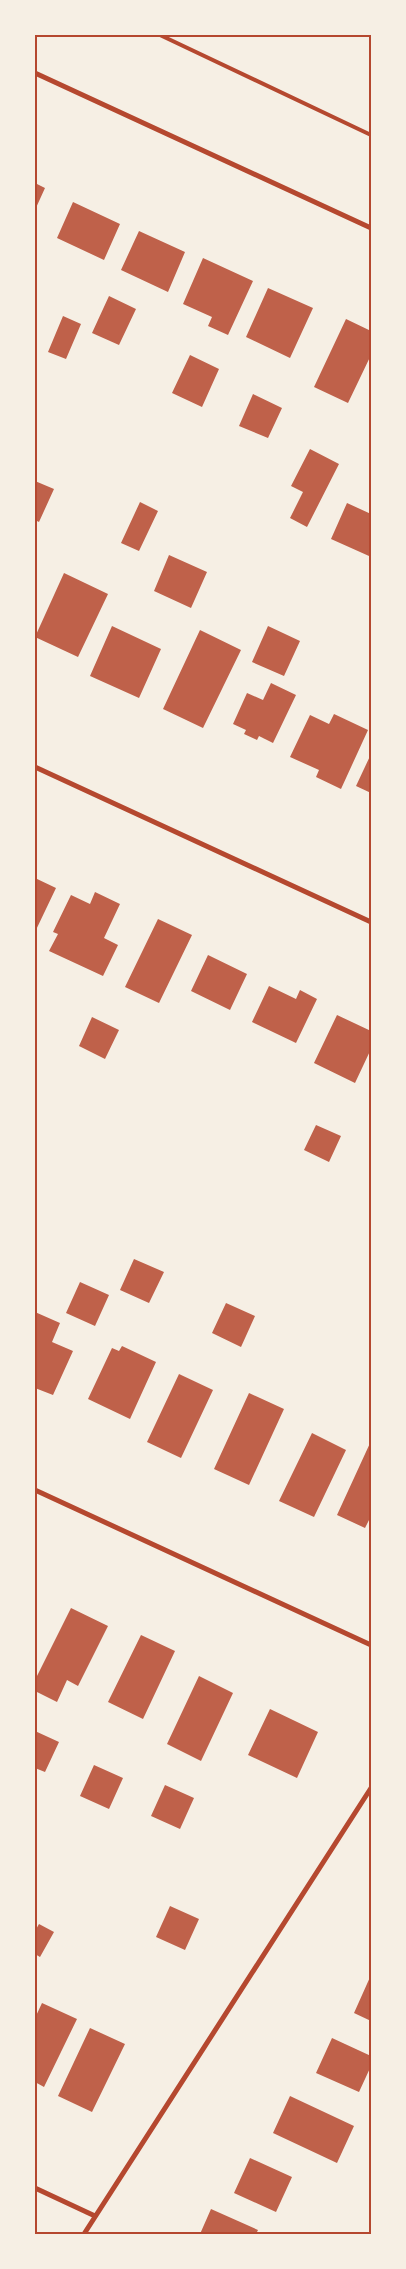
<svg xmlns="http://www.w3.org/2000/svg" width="406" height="2269" font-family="'Varela Round',sans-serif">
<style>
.building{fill:#bf614a}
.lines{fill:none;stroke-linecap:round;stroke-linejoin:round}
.service{stroke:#b5482f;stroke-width:4}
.minor{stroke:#b5482f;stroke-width:5}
.neatline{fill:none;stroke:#b5482f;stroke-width:2}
</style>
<rect width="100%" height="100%" fill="#f6efe4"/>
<path class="building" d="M35 183 45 188 35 210Z
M73 202 120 224 104 260 57 238Z
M139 231 185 252 168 292 121 270Z
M203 258 253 281 228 335 208 326 212 317 183 304Z
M268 288 313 308 290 358 246 337Z
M109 296 136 309 119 345 92 333Z
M63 316 81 324 66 359 48 352Z
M346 319 371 331V355L348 403 314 387Z
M190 355 219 369 202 407 172 393Z
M253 394 282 408 268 438 239 426Z
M310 449 339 464 307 527 290 518 303 492 291 486Z
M35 481 54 489 39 522 35 520Z
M140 502 158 511 139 551 121 543Z
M347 503 371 514V551L369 556 331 539Z
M169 555 207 572 191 608 154 591Z
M64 573 108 594 78 657 35 637Z
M112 626 161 649 139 698 90 676Z
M268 626 300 641 284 676 252 662Z
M200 630 241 650 203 728 163 709Z
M271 683 296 695 273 743 259 736 257 740 244 734 246 730 233 724 247 693 263 700Z
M334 714 368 730 341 789 316 777 319 770 290 757 310 715 329 724Z
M371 754V793L356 786Z
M35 878 56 888 35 932Z
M95 892 120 904 104 938 118 945 103 976 49 951 58 934 53 932 71 895 90 904Z
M158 919 192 935 159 1003 125 987Z
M208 955 247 974 230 1010 191 991Z
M269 986 296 999 300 990 317 999 296 1043 252 1022Z
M337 1015 371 1031V1049L355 1083 314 1063Z
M92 1017 119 1030 105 1059 79 1046Z
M316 1125 341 1136 329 1162 304 1150Z
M134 1259 164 1272 149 1303 120 1290Z
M80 1282 109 1295 95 1326 66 1313Z
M226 1303 255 1316 241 1347 212 1333Z
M35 1312 60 1323 52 1342 73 1351 53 1395 35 1388Z
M122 1346 156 1362 130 1419 88 1399 112 1348 119 1351Z
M179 1374 213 1390 181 1458 147 1442Z
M249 1393 284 1409 249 1485 214 1469Z
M312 1433 346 1450 314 1517 279 1501Z
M371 1441V1516L365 1528 337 1515Z
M71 1608 108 1626 78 1686 67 1680 57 1702 35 1691V1680Z
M141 1635 175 1651 143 1719 108 1702Z
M199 1676 233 1693 201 1761 167 1744Z
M270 1709 318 1732 297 1778 248 1755Z
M35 1731 59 1742 45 1772 35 1768Z
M94 1765 123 1778 109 1809 80 1796Z
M165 1785 194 1798 180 1829 151 1816Z
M170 1906 199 1919 185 1950 156 1937Z
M39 1924 54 1932 40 1957 35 1954V1931Z
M371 1975V2021L354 2013Z
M42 2003 77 2019 44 2087 35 2082V2018Z
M90 2028 125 2044 92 2112 58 2096Z
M332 2038 371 2056V2066L359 2092 316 2073Z
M290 2096 354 2126 337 2163 273 2133Z
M250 2158 292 2177 276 2212 234 2193Z
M211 2209 258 2230 256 2234H200Z"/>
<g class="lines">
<path class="service" d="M160 35 371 135"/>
<path class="minor" d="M35 73 371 228
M35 767 371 922
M35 1490 371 1645
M35 2188 95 2216
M84 2234 371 1788"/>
</g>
<rect width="406" height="2269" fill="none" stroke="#f6efe4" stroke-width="72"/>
<rect x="36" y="36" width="334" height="2197" class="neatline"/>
</svg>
